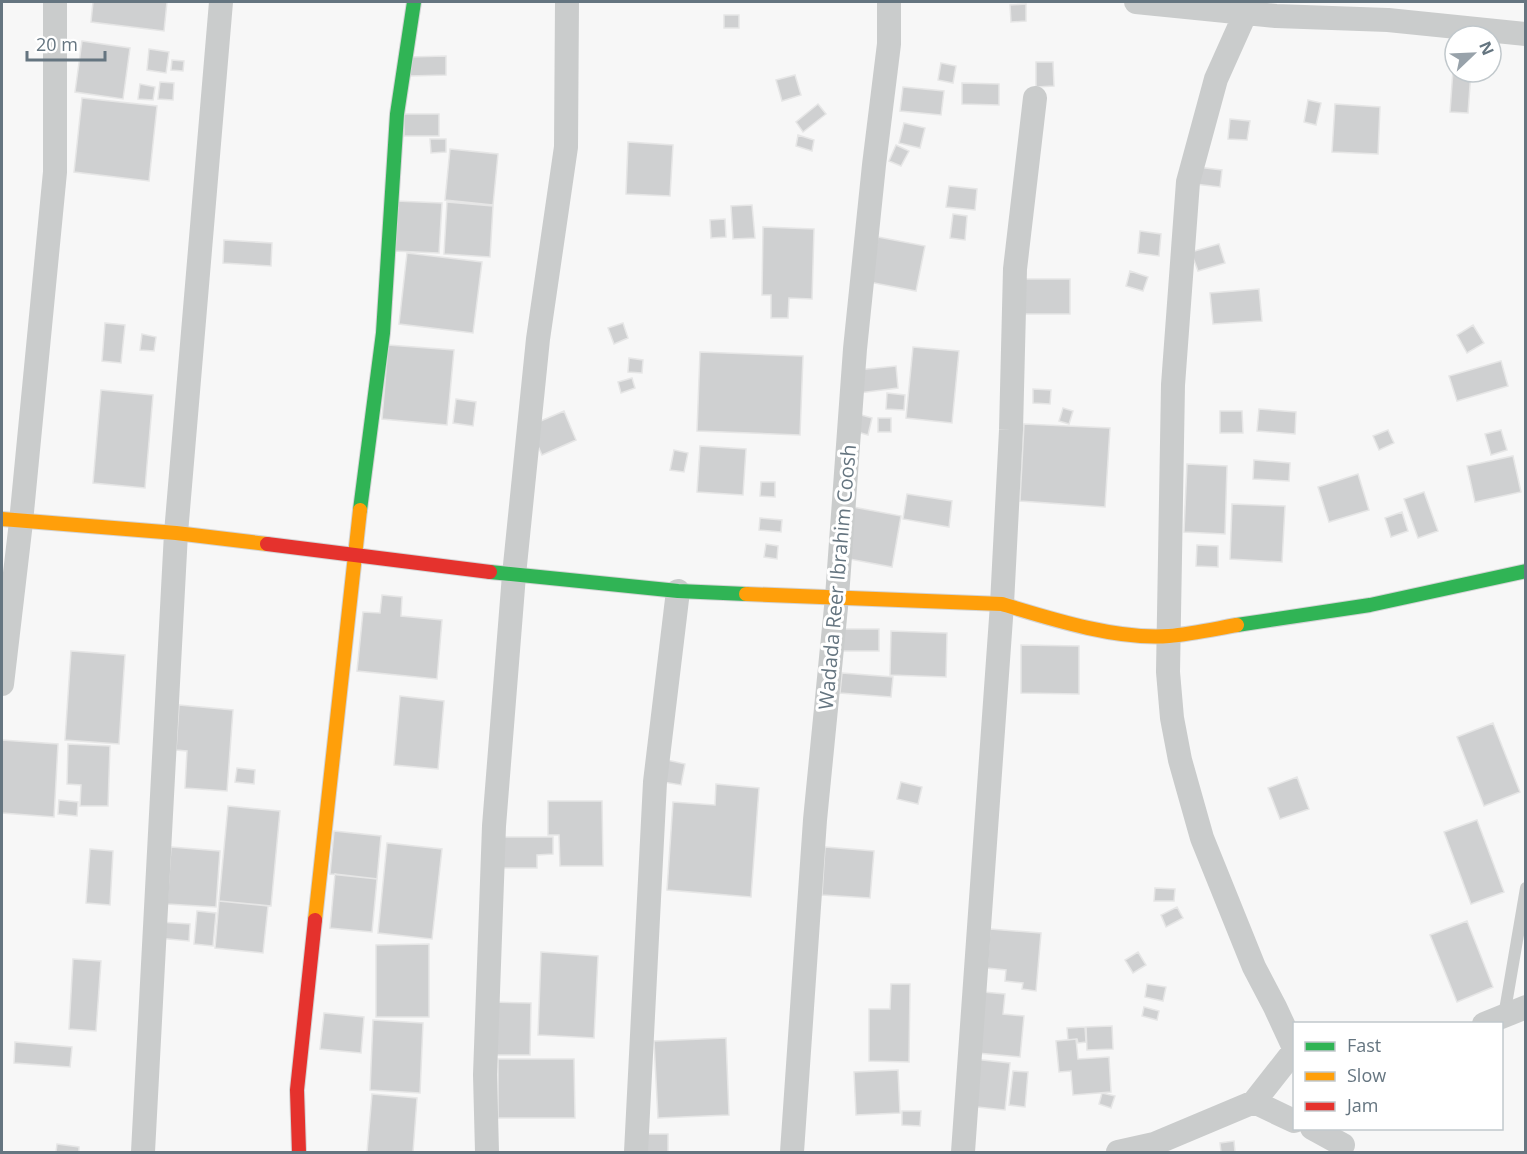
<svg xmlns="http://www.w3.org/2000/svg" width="1527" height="1154" font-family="'Open Sans',sans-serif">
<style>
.building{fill:#cfd0d1;stroke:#e6e6e6;stroke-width:1.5}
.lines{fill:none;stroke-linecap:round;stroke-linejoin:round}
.fast-casing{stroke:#d3d4d5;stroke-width:16}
.slow-casing{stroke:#d3d4d5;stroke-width:16}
.jam-casing{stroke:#d3d4d5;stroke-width:16}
.lane{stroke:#cacccc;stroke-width:12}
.street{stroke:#cacccc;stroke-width:24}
.fast{stroke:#30b455;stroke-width:14}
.slow{stroke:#ff9f0a;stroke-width:14}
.jam{stroke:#e5322d;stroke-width:14}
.labels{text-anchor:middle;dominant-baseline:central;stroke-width:6;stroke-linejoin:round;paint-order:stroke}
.street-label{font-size:20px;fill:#657580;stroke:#fff}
</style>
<rect width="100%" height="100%" fill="#f7f7f7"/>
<path class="building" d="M93 2H167L164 31 91 22Z
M1026 4V21L1011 22 1010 5Z
M724 15H739V28H724Z
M82 41 130 48 123 99 75 92Z
M149 49 169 52 166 73 147 70Z
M446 56V75L409 76 408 57Z
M172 60 184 61 183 71 171 70Z
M1036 62H1053L1054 86 1036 87Z
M941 63 956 66 953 83 938 80Z
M1453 70 1455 72H1471L1468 113 1450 112Z
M795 75 801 95 782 101 776 80Z
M160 82 174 83 173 100 158 99Z
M962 83 999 84V105L962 104Z
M140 84 155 87 153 100 138 99Z
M903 87 944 91 941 115 900 111Z
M82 98 157 106 149 181 74 172Z
M1308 100 1321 103 1316 125 1304 122Z
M818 104 826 114 803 132 796 122Z
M1335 104 1380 107 1378 154 1332 152Z
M404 114H439V136H404Z
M1230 119 1250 121 1247 140 1228 139Z
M904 123 925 128 920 148 899 143Z
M798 135 814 140 812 151 796 146Z
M430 139H446V152L431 153Z
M628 142 673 145 670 196 626 194Z
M896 145 909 151 901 166 889 161Z
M450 149 498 154 493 205 445 200Z
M1197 167 1222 170 1220 187 1195 184Z
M949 186 977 189 975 210 946 207Z
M396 201 442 203 439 253 393 251Z
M447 202 493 206 490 257 444 254Z
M752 205 755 238 733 239 731 206Z
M953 214 967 216 965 240 950 238Z
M725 219 726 237 711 238 710 220Z
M763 227 814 229 812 299 789 298 788 318H771V295H762Z
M1140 231 1161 234 1159 256 1138 253Z
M878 237 925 246 916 291 869 282Z
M224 240 272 243 271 266 223 263Z
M1219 244 1225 263 1198 271 1191 252Z
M407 253 482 262 473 333 399 324Z
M1130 271 1148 277 1143 291 1126 286Z
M1023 279H1070V314H1024Z
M1259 289 1262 321 1213 324 1210 293Z
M105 323 125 325 121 363 102 361Z
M623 323 628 338 614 344 608 328Z
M1473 325 1484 343 1467 353 1457 335Z
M142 334 156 337 154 351 140 350Z
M388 345 454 350 447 425 382 419Z
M913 347 959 351 952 423 906 418Z
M700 352 803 356 800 435 697 431Z
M629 358 643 360 642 373 628 372Z
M1501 361 1508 386 1457 401 1449 376Z
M896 366 898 388 859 393 857 370Z
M632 378 635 388 621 393 618 382Z
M1033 389 1051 390 1050 404 1033 403Z
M101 390 153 395 145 488 93 483Z
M887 393 905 395 904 410 886 409Z
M456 399 476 402 473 426 453 423Z
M1063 408 1073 411 1069 424 1059 421Z
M1259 409 1296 412 1295 434 1257 431Z
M564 411 576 440 542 455 529 426Z
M1220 411H1242L1243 433H1220Z
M858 414 872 418 868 435 854 431Z
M878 418H891V432H878Z
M1024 424 1110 428 1105 507 1020 501Z
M1388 430 1394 443 1379 450 1373 436Z
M1501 430 1507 450 1491 455 1485 434Z
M700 446 746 449 743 495 697 492Z
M674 450 688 453 684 472 670 470Z
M1513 456 1521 492 1475 502 1467 466Z
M1254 460 1290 463 1289 481 1253 479Z
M1187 464 1227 466 1225 534 1184 532Z
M1358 474 1369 510 1329 522 1318 487Z
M761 482H775V497L760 496Z
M1424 492 1438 531 1418 538 1404 499Z
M907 494 952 501 949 527 903 519Z
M1232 504 1285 506 1282 562 1230 559Z
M853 507 901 516 892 567 844 558Z
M1402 512 1408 531 1391 537 1385 518Z
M760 518 782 520 781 532 759 530Z
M766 544 778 546 777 559 764 557Z
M1197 545 1218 546V567L1196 566Z
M382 595 402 597 401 616 442 620 437 679 357 671 363 612 380 613Z
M842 629H879V651H842Z
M891 631 947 633 946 677 890 675Z
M1021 645 1079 646V694L1021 693Z
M71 651 125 655 119 744 65 740Z
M842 673 893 677 891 697 840 693Z
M400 696 444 701 438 769 394 765Z
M179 705 233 710 227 791 185 788 187 751 176 750Z
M1493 723 1520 792 1484 806 1457 737Z
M2 740 58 744 54 817 2 813Z
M68 744 110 746 108 806H80L81 785 67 784Z
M667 760 685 764 681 785 663 782Z
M237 768 255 770 254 784 235 782Z
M1297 777 1309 809 1280 819 1268 788Z
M901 782 922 787 918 804 897 799Z
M716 784 759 788 751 897 667 890 673 802 715 805Z
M59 800 78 802 77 816 58 814Z
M548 801H602L603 866H560L559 835H548Z
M228 806 280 811 271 906 219 901Z
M1477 820 1504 892 1471 904 1444 832Z
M334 831 381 836 377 879 330 874Z
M496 837H553V854L537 855V868H497Z
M387 843 442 849 432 939 378 933Z
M171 847 220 851 216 907 167 904Z
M825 847 874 851 870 898 822 895Z
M90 849 113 851 110 905 86 903Z
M335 874 377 879 372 932 330 928Z
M1155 888 1175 889 1174 901H1154Z
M219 901 268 906 263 953 215 948Z
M1177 907 1183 918 1166 927 1161 915Z
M197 911 216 913 213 946 194 944Z
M1467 921 1493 987 1457 1002 1430 935Z
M159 922 190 924 189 941 158 938Z
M990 929 1041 933 1036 991 1022 989 1023 983 1005 981 1006 970 987 968Z
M429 944V1017H376V945Z
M541 952 598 956 594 1038 538 1035Z
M1138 952 1146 965 1133 973 1125 960Z
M73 959 101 961 96 1031 69 1029Z
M891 984H910L909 1062 869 1061V1009H890Z
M1147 984 1166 987 1163 1001 1145 997Z
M983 992 1005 994 1003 1014 1024 1016 1020 1057 977 1053Z
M490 1002 531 1003 530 1055H489Z
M1144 1007 1159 1011 1157 1020 1142 1016Z
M324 1013 364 1017 361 1053 320 1049Z
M373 1020 423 1023 420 1093 370 1090Z
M1112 1026 1113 1049 1087 1050 1086 1027Z
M1085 1027 1086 1042 1078 1043 1077 1039 1068 1040 1067 1028Z
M726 1038 729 1115 658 1118 654 1041Z
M1076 1039 1078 1059 1109 1057 1111 1092 1073 1095 1071 1071 1059 1072 1056 1041Z
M15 1042 72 1047 70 1067 14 1063Z
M498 1059H574L575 1118H498Z
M973 1059 1010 1063 1005 1110 968 1106Z
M898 1070 900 1113 856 1115 854 1072Z
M1013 1071 1028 1072 1025 1107 1009 1105Z
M1102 1093 1115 1096 1111 1108 1099 1104Z
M372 1094 417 1098 413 1152H367Z
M902 1111H921L920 1126 902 1125Z
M645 1134H668V1152H644Z
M1234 1141 1235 1152H1221L1220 1143Z
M57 1144 79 1147V1152H56Z"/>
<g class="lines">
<defs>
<path id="fast" d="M360 510 383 333 397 114 414 2
M490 572 678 591 746 594
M1237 625 1370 605 1526 571"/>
<path id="slow" d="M2 519 176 533 267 544
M746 594 1002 604C1051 619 1117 640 1169 636 1191 634 1214 629 1237 625
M315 920 360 510"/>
<path id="jam" d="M267 544 490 572
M299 1152 297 1090 315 920"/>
</defs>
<use href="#fast" class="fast-casing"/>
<use href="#slow" class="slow-casing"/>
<use href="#jam" class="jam-casing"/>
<path class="lane" d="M1504 1016 1526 888"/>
<path class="street" d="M1136 2 1276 16 1388 20 1526 34
M1247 2 1246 12 1216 79 1188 182 1173 385 1168 672 1172 718 1180 760 1202 838 1254 967 1275 1007 1294 1048
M2 684 21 522 55 172V2
M1484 1024 1526 1007
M1254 1102 1294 1121
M1312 1128 1343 1145
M143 1152 176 533 221 2
M487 1152 485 1075 494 826 514 575 538 339 566 147 567 2
M636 1152 655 782 678 591
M792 1152 815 820 837 597 855 349 874 165 889 44V2
M963 1152 1002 604 1011 430 1015 269 1035 98
M1118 1152 1154 1144 1254 1102 1294 1051"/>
<use href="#fast" class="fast"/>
<use href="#slow" class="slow"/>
<use href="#jam" class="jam"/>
</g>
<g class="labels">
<g class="street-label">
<text transform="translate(837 577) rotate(-85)">Wadada Reer Ibrahim Coosh</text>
</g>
</g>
<rect width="1527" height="1154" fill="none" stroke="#657580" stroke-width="6"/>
<rect x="1293" y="1022" width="210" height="108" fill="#ffffff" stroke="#c1c8cc" stroke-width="1.5"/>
<rect x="1305" y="1042" width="30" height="9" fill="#30b455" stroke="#c1c8cc" stroke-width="1.5"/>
<text x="1347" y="1052" font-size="18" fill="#657580">Fast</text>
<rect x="1305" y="1072" width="30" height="9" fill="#ff9f0a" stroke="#c1c8cc" stroke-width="1.5"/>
<text x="1347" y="1082" font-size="18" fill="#657580">Slow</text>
<rect x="1305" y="1102" width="30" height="9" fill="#e5322d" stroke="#c1c8cc" stroke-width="1.5"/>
<text x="1347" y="1112" font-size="18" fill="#657580">Jam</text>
<g transform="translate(1473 54) rotate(67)"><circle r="28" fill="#ffffff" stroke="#c1c8cc" stroke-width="1.5"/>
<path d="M0-4.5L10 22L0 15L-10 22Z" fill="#98a2aa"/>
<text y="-9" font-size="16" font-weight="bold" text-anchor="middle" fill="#657580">N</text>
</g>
<path d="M27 51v9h78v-9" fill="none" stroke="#657580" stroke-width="3"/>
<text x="36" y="51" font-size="18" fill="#657580" stroke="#ffffff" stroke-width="4.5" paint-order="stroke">20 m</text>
</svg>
